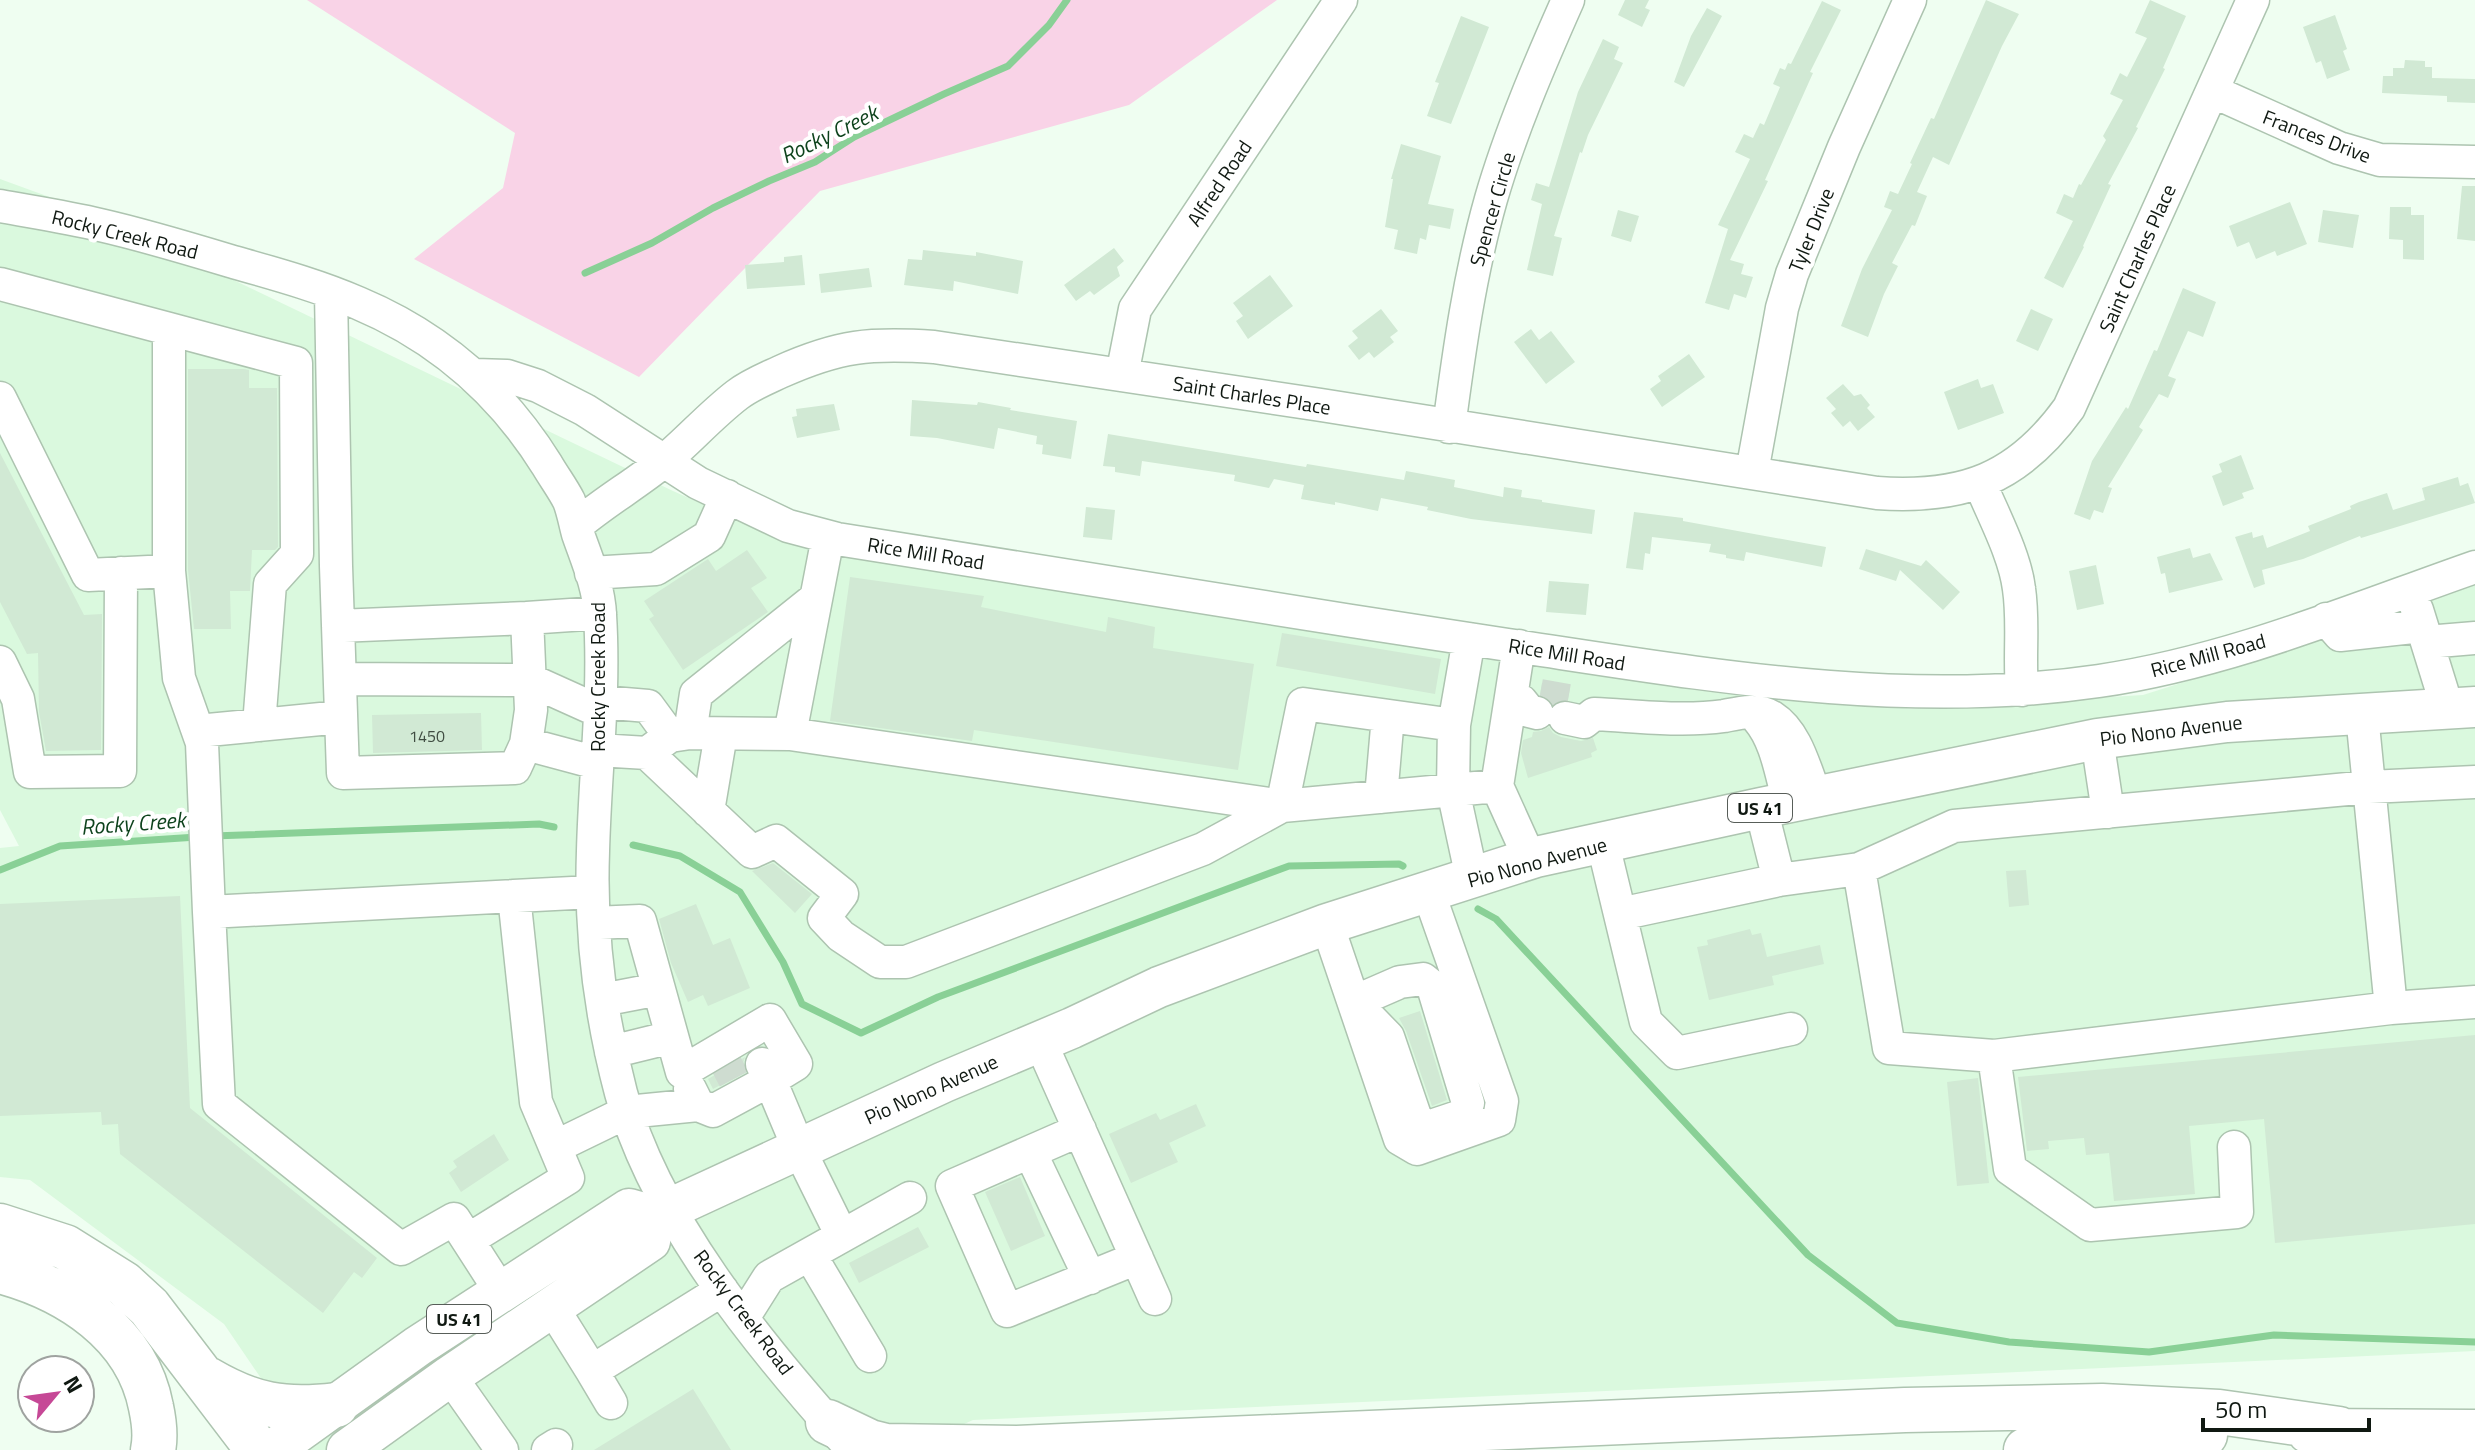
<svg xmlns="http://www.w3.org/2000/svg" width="2475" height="1450" font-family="'Titillium Web',sans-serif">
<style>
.built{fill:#daf9de}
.green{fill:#f9d3e7}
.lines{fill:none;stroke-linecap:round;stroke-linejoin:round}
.stream{stroke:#89d096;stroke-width:7}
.building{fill:#d1e9d4}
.minor-tunnel{stroke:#cedcd0;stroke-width:32;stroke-dasharray:32 16;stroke-linecap:butt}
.minor-casing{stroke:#adc4b0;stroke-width:35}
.major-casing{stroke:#adc4b0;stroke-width:43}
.highway-casing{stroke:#adc4b0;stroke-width:47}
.minor{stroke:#fff;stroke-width:32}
.major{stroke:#fff;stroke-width:40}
.highway{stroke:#fff;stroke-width:44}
.labels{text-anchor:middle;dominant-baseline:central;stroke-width:8;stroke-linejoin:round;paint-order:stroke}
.number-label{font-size:16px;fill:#404d42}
.shield{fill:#fff;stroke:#585e59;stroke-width:2}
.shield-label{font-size:18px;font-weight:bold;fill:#101912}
.street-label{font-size:20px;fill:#101912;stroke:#fff}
.water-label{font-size:22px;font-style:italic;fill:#0e431d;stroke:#fff}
</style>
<rect width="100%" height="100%" fill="#effef1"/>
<path class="built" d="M0 179 96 214 673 491 797 546 1427 643 1911 709 2143 695 2280 652 2475 585V1351L973 1420 907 1450H310L224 1324 30 1180 0 1177V848L19 846 0 810Z"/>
<path class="green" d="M307 0H1277L1129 105 820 191 639 377 414 259 503 188 515 133Z"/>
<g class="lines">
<path class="stream" d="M585 273 652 243 713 208 769 181 815 162 854 137 944 94 1008 66 1049 25 1067 0
M213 836 539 824 554 827
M633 845 680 856 740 892 783 962 802 1004 861 1033 938 997 1289 866 1399 864 1403 866
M0 870 60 846 197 837
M1478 909 1496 919 1808 1255 1897 1323 2009 1342 2149 1352 2274 1335 2475 1342"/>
</g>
<path class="building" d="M1625 0H1649L1645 8 1650 10 1642 27 1618 15Z
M1986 0 2019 14 2002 46 1949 165 1933 157 1917 192 1927 196 1915 226 1912 225 1892 263 1898 266 1884 294 1868 337 1841 326 1862 269 1892 210 1884 207 1890 191 1898 194 1912 164 1910 163 1931 118 1934 119Z
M2150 0 2186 16 2163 68 2165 69 2136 127 2138 128 2108 184 2111 185 2083 246 2084 247 2063 288 2044 278 2073 221 2056 213 2064 194 2073 198 2079 184 2081 185 2106 140 2103 136 2123 100 2110 94 2120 73 2127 77 2147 38 2135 33Z
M1822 1 1841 10 1810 72 1813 73 1765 180 1768 181 1730 260 1744 264 1741 274 1753 277 1746 298 1734 294 1729 310 1705 303 1728 229 1718 225 1750 159 1735 152 1744 134 1753 138 1760 123 1764 125 1780 87 1773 84 1780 68 1785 70 1788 63 1791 64Z
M1707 8 1722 16 1684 87 1674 82 1691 36Z
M2335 15 2347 49 2343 51 2350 70 2327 79 2321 61 2316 63 2303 27Z
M1461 16 1489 27 1451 124 1427 116 1439 83 1435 82Z
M1603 39 1619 47 1614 59 1623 63 1588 135 1582 153 1580 152 1554 236 1562 238 1553 276 1527 270 1542 204 1531 200 1536 183 1549 187 1578 92Z
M2405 60 2425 61V67H2432V78L2475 79V103L2447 102V96L2382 93 2383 76H2393V68H2404Z
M1401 144 1441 156 1428 204 1454 209 1450 229 1429 225 1426 240 1420 238 1417 254 1394 249 1398 230 1385 227 1393 179H1391Z
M2462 186H2475V241L2457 239Z
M2290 202 2307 244 2277 256 2275 251 2256 259 2249 242 2237 247 2229 226Z
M2390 207H2411V215H2424V260L2403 259V240L2389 239Z
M1618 210 1639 216 1631 242 1611 236Z
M2323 210 2359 215 2353 248 2318 242Z
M1114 248 1124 261 1117 267 1120 276 1094 295 1090 291 1076 301 1064 285Z
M923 250 976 256V252L1023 261 1018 294 954 281 953 291 904 285 908 259 922 260Z
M802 255 805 285 747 289 745 265 784 262V257Z
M869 268 872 287 821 293 819 274Z
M1270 275 1293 306 1248 339 1236 321 1243 316 1233 303Z
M2183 288 2216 302 2203 337 2188 331 2168 376 2176 379 2168 398 2159 394 2139 427 2143 430 2108 487 2112 488 2103 513 2094 510 2090 520 2074 514 2092 461 2126 407 2128 409 2154 350 2157 351Z
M1381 309 1398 331 1390 337 1394 342 1374 358 1369 352 1359 360 1348 346 1358 338 1352 331Z
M2031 309 2053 319 2038 351 2016 341Z
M1531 329 1539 340 1551 331 1575 362 1546 384 1514 342Z
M1689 354 1705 377 1662 407 1650 389 1661 381 1658 376Z
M188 369H244L249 370V388H277L278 547 275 550H252L250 591H230L231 629H194L188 570Z
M1978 379 1981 388 1993 384 2004 413 1958 430 1944 392Z
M1843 384 1854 396 1861 394 1870 405 1867 408 1875 417 1858 431 1850 421 1843 427 1831 413 1836 409 1826 398Z
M912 400 977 405 978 402 1011 408 1010 410 1077 421 1071 459 1042 454 1043 445 1036 444 1037 436 998 428 994 449 937 438 910 436Z
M834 404 840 430 797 438 792 417 797 416 796 409Z
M1108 434 1306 467 1307 464 1404 480 1406 471 1455 480 1454 487 1503 497 1504 487 1522 490 1521 497 1542 500V502L1595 510 1592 534 1471 519 1427 510 1428 507 1381 498 1378 511 1335 502V505L1301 499 1304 485 1274 479 1269 488 1234 481 1235 475 1142 461 1140 476 1115 472V467L1103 466Z
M0 453 84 615 102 614 101 750 46 751 39 712 38 653 27 654 0 602Z
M2241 455 2254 489 2242 493 2244 498 2223 506 2212 476 2222 472 2219 464Z
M2458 477 2460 486 2468 483 2475 503 2361 538 2360 536 2303 559 2262 570 2265 584 2254 588 2235 537 2252 532 2253 538 2263 535 2267 548 2310 531 2308 526 2351 509 2350 506 2359 502 2387 493 2393 510 2425 500 2422 488Z
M1086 507 1115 510 1112 540 1083 537Z
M1634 512 1683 518V521L1826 547 1822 567 1746 552 1744 561 1726 558V555L1709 552 1711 544 1652 537 1650 554 1645 553 1643 570 1626 568Z
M2190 548 2193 558 2210 553 2223 580 2169 593 2165 573 2161 574 2157 557Z
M1866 549 1921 566 1926 560 1960 592 1943 610 1900 570 1896 581 1859 569Z
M747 550 767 578 751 588 768 612 683 670 649 619 654 616 644 601 708 559 716 571Z
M2096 565 2104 604 2077 610 2069 571Z
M850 577 984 596 981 607 1106 632 1108 617 1155 627 1153 648 1254 664 1238 770 974 730 972 741 830 721Z
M1549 581 1589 584 1586 615 1546 612Z
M1282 633 1441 659 1435 694 1276 666Z
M1542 683 1570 688 1568 699 1560 700 1553 704 1550 699 1540 694Z
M481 713 482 750 373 753 372 715Z
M1549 727 1553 733 1561 737 1581 741 1593 738 1597 750 1591 753 1592 757 1528 778 1521 753 1523 740 1532 737 1533 732 1541 731Z
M773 863 812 894 795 913 752 871Z
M2026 870 2029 905 2009 907 2006 871Z
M180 896 190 1108 377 1258 362 1278 354 1272 323 1313 120 1154 118 1124 102 1125 101 1112 0 1116V904Z
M696 904 713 945 730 938 750 988 708 1006 703 995 688 1002 671 963 659 919Z
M1750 929 1752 935 1761 933 1767 957 1820 945 1824 964 1772 976 1774 985 1709 1000 1697 947 1708 945 1707 940Z
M1420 1011 1447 1100 1432 1106 1406 1031 1399 1018Z
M2475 1035V1224L2275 1243 2264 1119 2189 1126 2195 1194 2114 1201 2109 1153 2086 1155 2084 1138 2048 1141 2049 1149 2027 1151 2018 1077Z
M745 1057 743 1064 745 1072 713 1089 708 1079Z
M1978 1078 1989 1183 1957 1186 1947 1082Z
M1196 1104 1206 1126 1169 1143 1178 1162 1131 1183 1109 1134 1156 1113 1160 1120Z
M494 1134 509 1160 461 1192 449 1173 457 1167 453 1161Z
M1020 1177 1045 1236 1011 1251 985 1192Z
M918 1227 929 1247 859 1283 849 1263Z
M693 1389 731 1450H594Z"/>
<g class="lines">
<path class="minor-tunnel" d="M1540 695 1568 700
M723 1058 734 1079"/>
<defs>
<path id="minor" d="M2212 91 2339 148 2380 160 2475 162
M0 206C33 212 67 217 100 225 144 235 187 248 230 261 272 273 317 285 358 303 439 337 501 391 547 465 554 477 563 489 569 501 573 511 575 523 578 534 587 560 599 587 600 615 605 694 595 772 593 851 590 933 600 1014 621 1093 654 1217 758 1344 843 1439
M0 284 169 329
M331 293 336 566 343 773 515 768 526 744 531 710 527 618 600 613
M475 375 507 376 538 386 585 410 698 483 788 526 837 539C1060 575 1284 611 1508 645 1703 674 1901 710 2099 681 2229 662 2352 610 2475 567
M1122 375 1135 309 1341 0
M0 398 88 575 169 571 179 678 202 743 209 912
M1449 427C1459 351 1470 273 1491 199 1510 133 1540 63 1568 0
M1752 472 1782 308 1792 274 1844 147 1910 0
M1980 483C1993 515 2015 555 2019 589 2024 622 2019 656 2022 690
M576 526C604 502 636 484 664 461 689 440 711 415 737 395 750 385 765 379 780 372 840 345 870 343 934 347L1321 405 1877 493C1963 499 2018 479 2069 408L2253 0
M169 571V329L296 363 297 554 270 584 259 725
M591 573 656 569 709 536 727 496
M2417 610 2448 710
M2326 619 2340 635 2422 626
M338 626 527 618
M1469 639 1454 725 1453 790 1472 878
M2427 642 2475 638
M1519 646 1497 786 1530 859
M0 662 18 699 30 772 120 771 121 573
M340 679 530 680 601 712
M1521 701 1529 711 1537 713
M2362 715 2391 1008
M1565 718 1584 722 1594 714C1637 716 1681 722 1724 716 1739 713 1758 708 1772 717 1797 733 1805 770 1816 797
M1758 719C1777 741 1781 775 1789 802
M198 731 341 717
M690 733 696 694 816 598
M790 734 828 537
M670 736 690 733 790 734 1282 806 1497 786
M2097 739 2108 812
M526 744 597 763
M598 750 647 753 670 736 648 706 601 702
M647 753 752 852 776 841 842 894 824 918 841 936 880 962H906L1203 849 1282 806 1303 704 1454 725
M1381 797 1388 716
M1761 808 1779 880
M708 811 721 734
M1603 844 1646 1022 1677 1053 1791 1029
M1859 869 1954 826 2369 787 2475 782
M514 896 536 1102 555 1147 627 1112 698 1105
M1620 914 1779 880 1859 869 1889 1048 1994 1056 2010 1169 2090 1225 2237 1212 2234 1147
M594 923 640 921 682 1072 770 1020 796 1064 770 1080 799 1149 842 1236
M1327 924 1400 1139 1417 1149 1499 1120 1502 1101 1428 891
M1423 979 1433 987 1468 1103 1464 1115 1425 1128 1416 1119 1388 1037 1354 1002 1400 982Z
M602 1000 659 989
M1040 1041 1155 1299
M611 1052 672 1037
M1994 1056 2391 1008 2475 1002
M690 1089 698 1105 713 1111 770 1080 762 1064
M1080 1130 952 1186 1007 1311 1137 1258
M1030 1152 1090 1278
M468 1240 568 1178 555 1147
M810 1255 870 1356
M501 1292 454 1219 401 1249 219 1104 209 912 592 892
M552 1307 592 1371 722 1290
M743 1318 769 1277 910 1198
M592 1371 611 1403
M450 1376 502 1450
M548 1450 556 1445"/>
<path id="major" d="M273 1450 418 1346 629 1209 654 1216 944 1082 1072 1028 1159 987 1327 924 1536 857 1761 808 2097 739 2227 722 2475 707
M347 1450 450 1376 650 1241 654 1216"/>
<path id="highway" d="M0 1226 65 1247 124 1284 149 1307 258 1450
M0 1271C68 1289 137 1333 151 1407 154 1421 156 1436 153 1450
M207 1379C253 1406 284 1411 336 1405
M828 1422 870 1442 886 1446 1017 1448 1905 1410 2102 1406 2219 1412 2339 1429
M2309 1431 2475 1432
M2026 1450 2205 1435"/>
</defs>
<use href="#minor" class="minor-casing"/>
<use href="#major" class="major-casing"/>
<use href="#highway" class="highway-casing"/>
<use href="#minor" class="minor"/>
<use href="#major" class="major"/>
<use href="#highway" class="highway"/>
</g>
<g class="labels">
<g class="number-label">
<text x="427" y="736">1450</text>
</g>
<g class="shield">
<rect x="1728" y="794" width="64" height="28" rx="6"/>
<rect x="427" y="1305" width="64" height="28" rx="6"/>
</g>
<g class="shield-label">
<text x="1760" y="808">US 41</text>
<text x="459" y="1319">US 41</text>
</g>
<g class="street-label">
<text transform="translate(2317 136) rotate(21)">Frances Drive</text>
<text transform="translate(1219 183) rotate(-56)">Alfred Road</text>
<text transform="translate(1492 209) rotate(-74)">Spencer Circle</text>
<text transform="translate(1811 230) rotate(-68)">Tyler Drive</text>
<text transform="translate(125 234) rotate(14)">Rocky Creek Road</text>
<text transform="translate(2137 258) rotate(-66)">Saint Charles Place</text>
<text transform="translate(1252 395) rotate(9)">Saint Charles Place</text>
<text transform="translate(926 553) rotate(9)">Rice Mill Road</text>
<text transform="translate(1567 654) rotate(9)">Rice Mill Road</text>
<text transform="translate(2208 655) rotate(-15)">Rice Mill Road</text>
<text transform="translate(597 677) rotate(-90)">Rocky Creek Road</text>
<text transform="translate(2171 730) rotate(-7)">Pio Nono Avenue</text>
<text transform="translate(1537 862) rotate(-15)">Pio Nono Avenue</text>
<text transform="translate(931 1089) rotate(-24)">Pio Nono Avenue</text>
<text transform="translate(744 1312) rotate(53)">Rocky Creek Road</text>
</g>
<g class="water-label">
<text transform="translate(829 134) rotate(-26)">Rocky Creek</text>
<text transform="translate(133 823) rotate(-4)">Rocky Creek</text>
</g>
</g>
<g transform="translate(56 1394) rotate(61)"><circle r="38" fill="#ffffff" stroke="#9fa3a0" stroke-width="2"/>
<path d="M0-6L14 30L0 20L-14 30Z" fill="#c64896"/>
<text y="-12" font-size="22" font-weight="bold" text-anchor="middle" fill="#101912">N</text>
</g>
<path d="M2203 1418v12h166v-12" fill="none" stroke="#101912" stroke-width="4"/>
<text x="2215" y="1418" font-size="24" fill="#101912" stroke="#ffffff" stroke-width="6" paint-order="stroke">50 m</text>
</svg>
